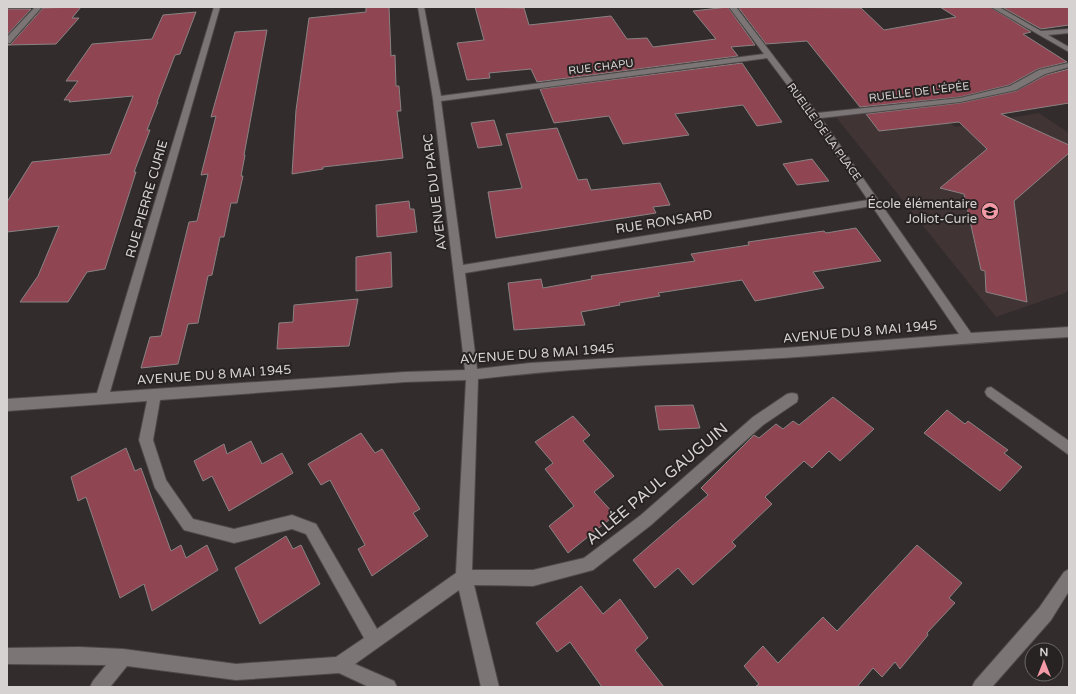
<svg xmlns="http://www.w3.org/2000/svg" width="1076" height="694" font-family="'Varela Round',sans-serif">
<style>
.built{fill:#413435}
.building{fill:#904552;stroke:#898283}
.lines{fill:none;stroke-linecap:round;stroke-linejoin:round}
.minor-casing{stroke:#4f4a4a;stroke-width:2}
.minor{fill:#7c7576;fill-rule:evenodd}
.labels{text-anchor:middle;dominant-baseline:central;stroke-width:4;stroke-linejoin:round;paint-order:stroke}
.far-street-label{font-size:11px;fill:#d6d2d2;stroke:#282323}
.street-label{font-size:13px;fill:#d6d2d2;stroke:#282323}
.poi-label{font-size:13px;fill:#d6d2d2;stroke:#282323;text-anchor:end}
.near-street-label{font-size:16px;fill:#d6d2d2;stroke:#282323}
</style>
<rect width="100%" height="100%" fill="#322c2d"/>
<path class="built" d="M929 107 947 122 956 127 1039 113 1069 133V289L1065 293 996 317 836 117Z"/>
<path class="building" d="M81 7 72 18H79L56 44 7 45 11 44 43 8Z
M366 7H389L391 56 395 55 396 86H399L401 111H397L403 158 323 167V169L292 174 296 110 309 18 366 12Z
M475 7 524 8 529 25 611 16 627 39 647 38 653 47 716 39 693 11 728 7 755 45 731 47 738 56 537 82 531 69 489 73 490 78 467 80 457 43 484 40Z
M738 7 861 8 884 30 956 17 940 7H990L1031 32 1023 34 1067 62 1038 69 1009 85 960 97 860 107 807 41 766 44Z
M1002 7H1069V25L1041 29Z
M7 9H31L7 35Z
M196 12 180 54 175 55 157 102H158L147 130H150L134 172H136L105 269 87 272 68 302H20L38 276 59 226 7 232V202L32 162 110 154 133 96 69 102 70 100H64L78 81H66L92 44 152 39 163 15Z
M267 30 244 155H245L241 176H243L237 203H231L224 237H220L212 275 208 276 198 323 188 324 178 364 141 368 150 337 161 336 189 222 197 221 208 174 201 175 216 116 211 117 235 32Z
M742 63 782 122 757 126 743 105 675 114 689 135 623 144 609 116 554 123 540 89Z
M1069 69V103L1001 114 1069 145V153L1014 201 1027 302 986 292 985 271 981 270 964 194 940 188 987 149 959 122 879 131 866 114 960 103 1016 91 1046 75Z
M494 120 502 145 478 148 471 123Z
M557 128 578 180 587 179 591 190 660 183 670 205 653 207 656 213 496 238 488 192 522 188 506 134Z
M812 159 829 181 797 185 783 164Z
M409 201 410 209H414L417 232 377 237 376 205Z
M856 228 881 261 813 272 824 288 755 301 742 280 658 293 660 296 619 303 620 305 581 312 585 325 514 330 508 283 541 279 543 288 592 279 591 276 695 261 691 254 749 245 748 242 824 231 826 233Z
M391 252 392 287 356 291V257Z
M358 299 349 346 277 349 279 323 293 322 294 305Z
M833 397 874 429 840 461 829 451 812 468 804 461 765 497 772 504 732 542 736 546 693 585 678 568 655 588 633 560 708 495 701 488 754 435 759 438 776 424 783 429 793 421 799 425Z
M693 405 700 428 659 430 655 406Z
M947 410 965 424 968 421 1008 450 1004 453 1022 467 1000 491 924 433Z
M573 416 590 435 583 441 614 476 594 492 615 515 568 553 549 526 574 506 545 469 553 463 535 442Z
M361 433 375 453 382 449 420 509 413 513 428 536 372 576 358 549 365 545 330 480 321 485 308 464Z
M251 441 262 464 282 453 293 473 229 511 212 476 203 481 194 461 224 444 227 454Z
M126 448 135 471 141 468 171 551 181 545 186 558 207 545 218 570 152 611 144 584 120 598 86 497 78 501 71 477Z
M286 536 293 549 301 545 320 584 260 624 235 568Z
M917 545 962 583 949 598 955 603 927 633 928 635 900 669 895 662 882 677 873 668 857 687H755L759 684 744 666 763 646 778 663 823 617 837 631Z
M581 586 603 614 620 599 648 638 635 650 664 687H602L570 642 557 652 536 623Z"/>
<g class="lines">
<defs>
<path id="minor" d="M35 7H42L10 43H7V37Z
M214 7H220L110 392 405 372 465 370 433 99 418 7H424L441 96 764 54 729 7H736L817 113 960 98 1010 86 1039 70 1069 63V67L1045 74 1016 90 960 102 821 118 971 333 1069 327V337C973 342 878 352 783 358 681 364 579 367 478 379L472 570H533L584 558 641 515 753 417 787 394 792 393 797 394 798 398 797 402 763 425 651 525 593 570 533 586 474 585 499 687H481L459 590 355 664 394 681 397 687H369L339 673 236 680 127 666 110 687H90L93 681 106 665 7 664V648L79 647 123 649 236 664 336 657 364 638 306 534 292 529 234 543 184 530 155 488 139 440 147 401 7 411V399L97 393ZM767 58 812 118 868 200 463 265 441 101ZM872 206 959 334 785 348 530 363 477 369 465 273ZM466 380 456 573 377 629 316 524 292 515 234 529 193 519 166 480 153 440 160 400 405 382Z
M991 7H999L1041 31 1069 29V33L1048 35 1069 47V52Z
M991 387 1069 441V455L987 396 985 392 987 388Z
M1069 569V591L1051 620 992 687H972L975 681 1039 608 1064 572Z"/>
</defs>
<use href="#minor" class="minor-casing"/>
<use href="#minor" class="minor"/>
</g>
<defs>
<symbol id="school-disc" viewBox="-11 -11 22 22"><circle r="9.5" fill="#f39aa7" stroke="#282323"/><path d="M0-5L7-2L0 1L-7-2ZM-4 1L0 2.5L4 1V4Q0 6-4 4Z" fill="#111"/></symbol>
</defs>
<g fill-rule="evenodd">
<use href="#school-disc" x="980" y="201" width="20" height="20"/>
</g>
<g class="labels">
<g class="far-street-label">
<text transform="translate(601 67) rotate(-7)">RUE CHAPU</text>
<text transform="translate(919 92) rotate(-7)">RUELLE DE L'ÉPÉE</text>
<text transform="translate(824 132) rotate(54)">RUELLE DE LA PLACE</text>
</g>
<g class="street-label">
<text transform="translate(435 192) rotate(-97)">AVENUE DU PARC</text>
<text transform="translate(147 199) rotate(-74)">RUE PIERRE CURIE</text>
<text transform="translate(664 222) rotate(-9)">RUE RONSARD</text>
<text transform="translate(860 332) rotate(-5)">AVENUE DU 8 MAI 1945</text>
<text transform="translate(537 354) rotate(-4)">AVENUE DU 8 MAI 1945</text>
<text transform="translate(214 375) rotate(-4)">AVENUE DU 8 MAI 1945</text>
</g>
<g class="poi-label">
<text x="977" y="204">École élémentaire<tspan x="977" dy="15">Joliot-Curie</tspan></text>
</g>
<g class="near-street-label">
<text transform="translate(657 484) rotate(-40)">ALLÉE PAUL GAUGUIN</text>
</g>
</g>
<rect width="1076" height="694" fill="none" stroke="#d6d2d2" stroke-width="16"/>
<g transform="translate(1044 662)"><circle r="19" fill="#282323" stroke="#6e6969"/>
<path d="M0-3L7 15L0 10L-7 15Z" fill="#f39aa7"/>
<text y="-6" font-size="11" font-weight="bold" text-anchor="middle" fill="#d6d2d2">N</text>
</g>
</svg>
